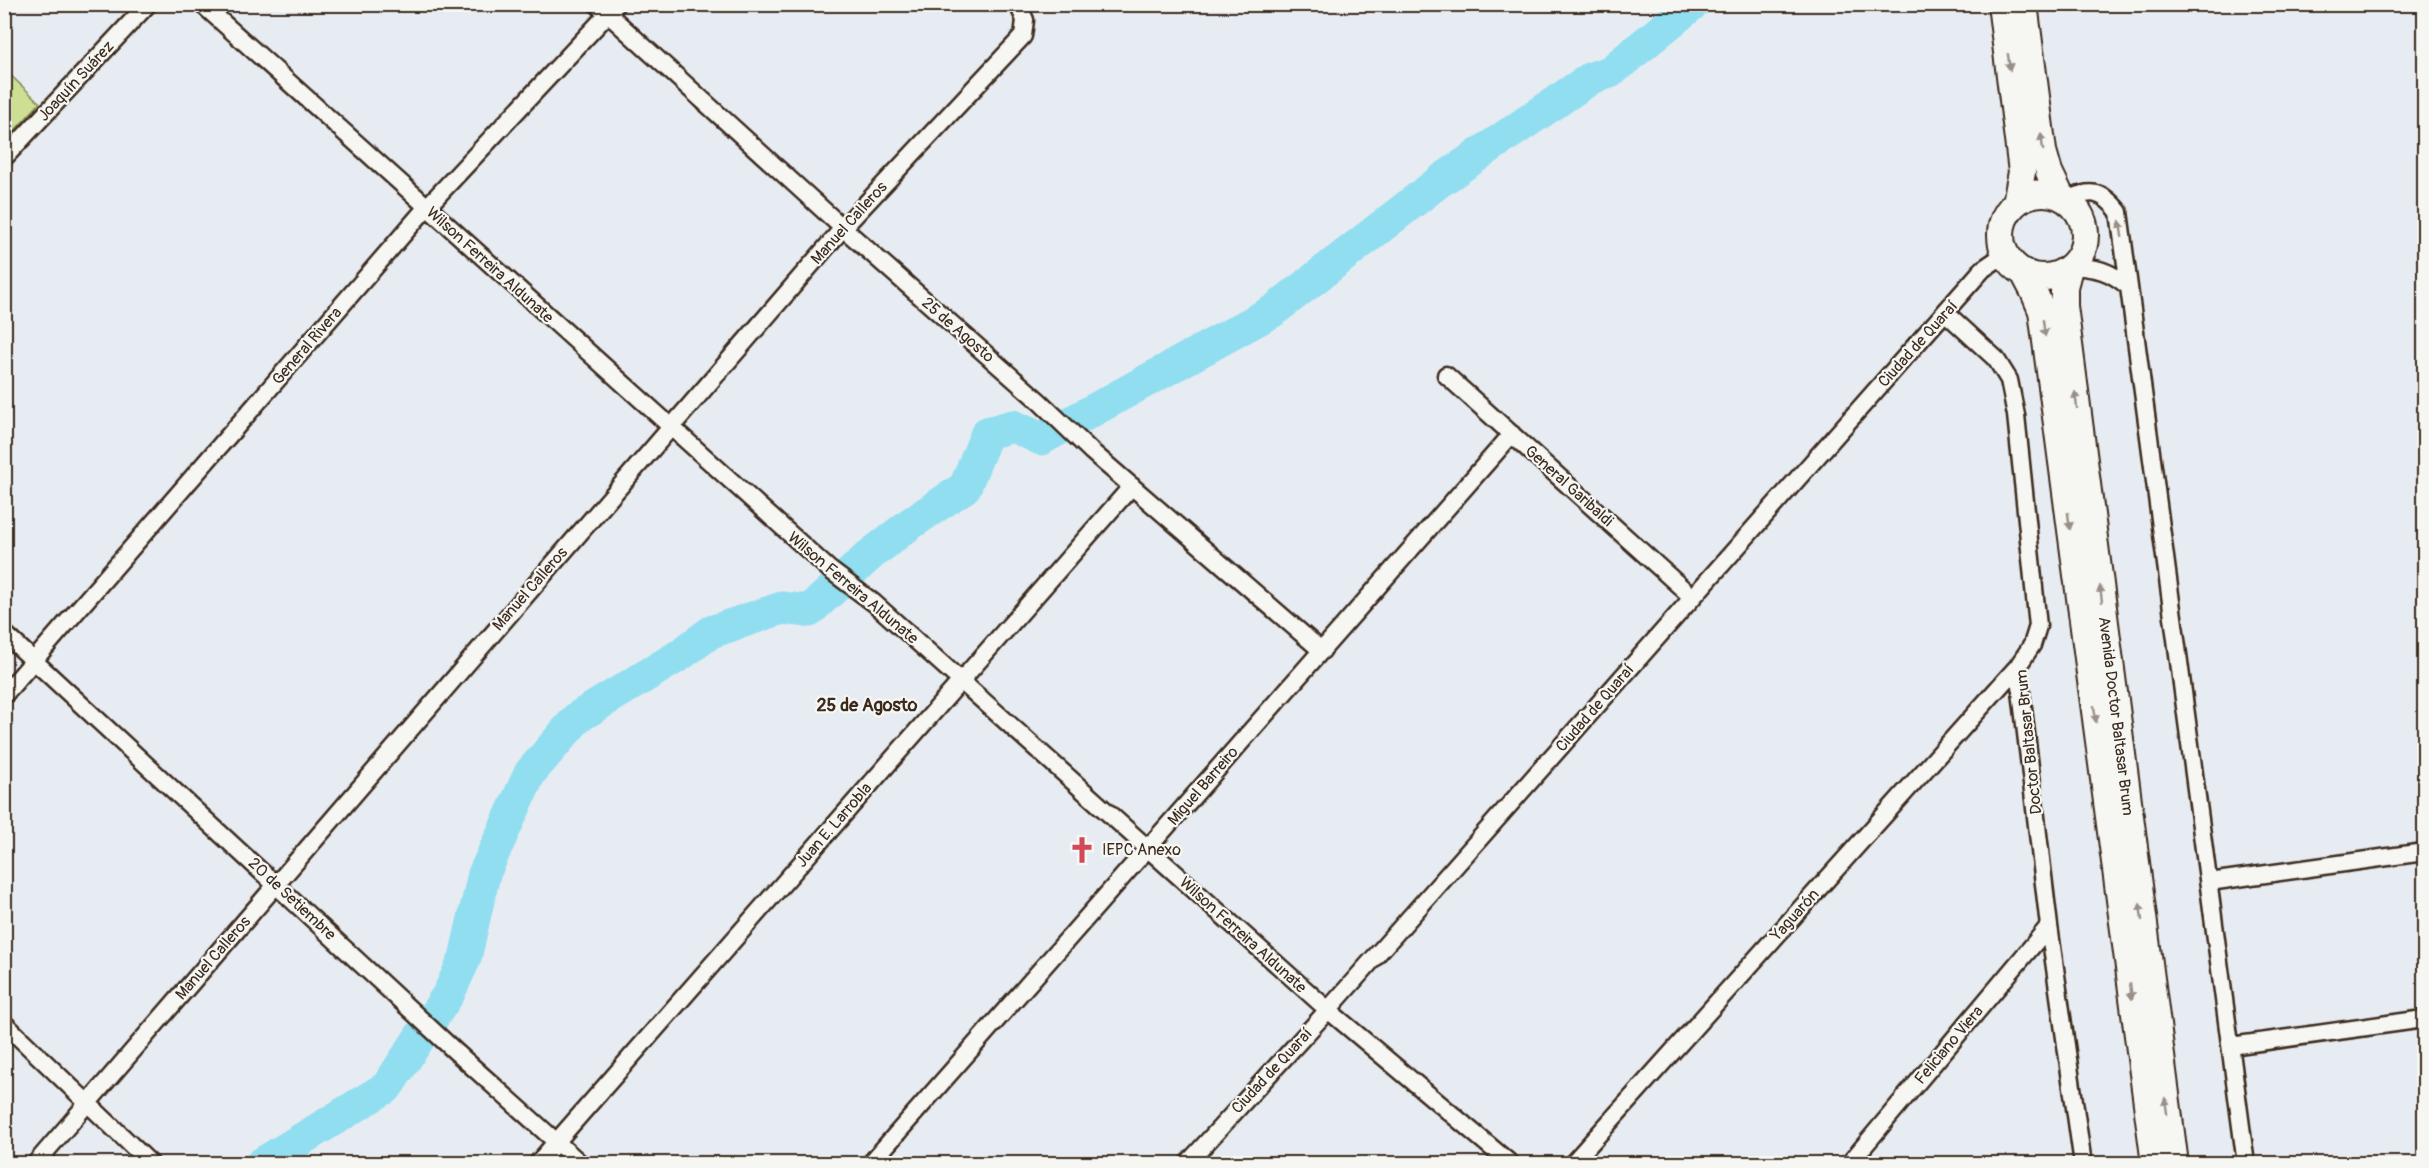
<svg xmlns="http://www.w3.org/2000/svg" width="2429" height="1168" font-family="Pangolin,sans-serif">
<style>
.green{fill:#ccdf93;stroke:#848458;stroke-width:1.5}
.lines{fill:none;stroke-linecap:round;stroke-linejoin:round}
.river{stroke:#91def1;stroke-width:33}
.minor-casing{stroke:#3b2a1e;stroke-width:21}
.primary-casing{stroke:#3b2a1e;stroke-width:30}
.minor{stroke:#f6f6f2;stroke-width:16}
.primary{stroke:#f6f6f2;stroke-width:26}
.oneway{fill:#989088}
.labels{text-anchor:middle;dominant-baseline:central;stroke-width:4.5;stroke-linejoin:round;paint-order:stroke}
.street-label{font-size:16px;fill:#3b2a1e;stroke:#f6f6f2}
.poi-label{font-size:16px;fill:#3b2a1e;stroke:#f6f6f2;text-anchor:start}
.neighbourhood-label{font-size:18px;font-weight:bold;fill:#3b2a1e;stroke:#f6f6f2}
</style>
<rect width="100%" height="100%" fill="#e7ecf2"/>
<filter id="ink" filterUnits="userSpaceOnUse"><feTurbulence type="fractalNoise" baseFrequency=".0167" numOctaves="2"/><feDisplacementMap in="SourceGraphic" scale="12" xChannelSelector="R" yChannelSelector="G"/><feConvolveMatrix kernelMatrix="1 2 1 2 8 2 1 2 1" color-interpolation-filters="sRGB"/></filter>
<g filter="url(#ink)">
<path class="green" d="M5 70 40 103 5 141H4Z"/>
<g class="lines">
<path class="river" d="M261 1164 387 1087 449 993 465 958 484 874 530 773 578 717 680 655 711 632 782 608 809 611 870 555 910 524 965 487 987 433 1013 426 1041 439 1273 311 1440 181 1591 78 1610 72 1693 4"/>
<defs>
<path id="minor" d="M202 4 830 570 874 603 1328 1010 1511 1164
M597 4 843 228 1040 402 1091 451 1322 651
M4 158 148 4
M2065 200C2091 190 2101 189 2119 212L2246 1164
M2072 266C2097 268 2109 270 2129 287
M1946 313 1996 359 2009 380 2016 415 2038 626 2032 645 2018 666 2049 926 2083 1164
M1446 375 1692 597
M4 633 456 1052 581 1164
M4 695 426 208 617 4
M2209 882 2424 852
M4 1023 151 1164
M2231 1046 2424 1019
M35 1164 843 228 1023 36 1025 20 1018 4
M537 1164 1132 486
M870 1164 1512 434
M1187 1164 1328 1010 1983 269 2005 254
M1572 1164 2018 666
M1849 1164 2049 926"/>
<path id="primary" d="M2001 4 2022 172 2016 203
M2024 4 2043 151 2049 172 2061 197
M2001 235a42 42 0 1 1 84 0a42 42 0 1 1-84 0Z
M2069 268 2064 287V306L2175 1164
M2024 273 2034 292 2042 311 2155 1164"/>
</defs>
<use href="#minor" class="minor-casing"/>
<use href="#primary" class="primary-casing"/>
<use href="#minor" class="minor"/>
<use href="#primary" class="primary"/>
</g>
<defs><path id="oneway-solid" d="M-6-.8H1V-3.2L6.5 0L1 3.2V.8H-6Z" transform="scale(1.5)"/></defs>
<g class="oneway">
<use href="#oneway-solid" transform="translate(2009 62) rotate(82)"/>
<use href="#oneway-solid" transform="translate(2042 142) rotate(-98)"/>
<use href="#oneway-solid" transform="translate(2121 229) rotate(-98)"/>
<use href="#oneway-solid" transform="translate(2044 328) rotate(82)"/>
<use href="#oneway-solid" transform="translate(2076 400) rotate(-97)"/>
<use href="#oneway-solid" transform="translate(2069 521) rotate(82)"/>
<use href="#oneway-solid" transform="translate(2101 594) rotate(-97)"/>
<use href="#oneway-solid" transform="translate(2095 714) rotate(83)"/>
<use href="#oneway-solid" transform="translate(2141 912) rotate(-97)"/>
<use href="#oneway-solid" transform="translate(2131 991) rotate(83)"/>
<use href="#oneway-solid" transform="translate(2166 1106) rotate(-98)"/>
</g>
</g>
<defs>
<symbol id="church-bare" viewBox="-9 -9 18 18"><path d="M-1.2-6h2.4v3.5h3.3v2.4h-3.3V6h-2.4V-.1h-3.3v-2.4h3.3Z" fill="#d1495b" stroke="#f6f6f2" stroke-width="2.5" paint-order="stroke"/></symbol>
</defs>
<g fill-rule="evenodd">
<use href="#church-bare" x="1063" y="831" width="38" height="38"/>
</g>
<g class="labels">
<g class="street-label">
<text transform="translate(76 81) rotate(-47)">Joaquín Suárez</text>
<text transform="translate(849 223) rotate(-48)">Manuel Calleros</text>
<text transform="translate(490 265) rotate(42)">Wilson Ferreira Aldunate</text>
<text transform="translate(958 330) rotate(41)">25 de Agosto</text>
<text transform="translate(1918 344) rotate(-48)">Ciudad de Quaraí</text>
<text transform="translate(307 346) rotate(-49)">General Rivera</text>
<text transform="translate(1569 486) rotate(42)">General Garibaldi</text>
<text transform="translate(853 588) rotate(40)">Wilson Ferreira Aldunate</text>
<text transform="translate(530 589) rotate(-49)">Manuel Calleros</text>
<text transform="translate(1595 708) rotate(-49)">Ciudad de Quaraí</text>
<text transform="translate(2116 716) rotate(83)">Avenida Doctor Baltasar Brum</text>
<text transform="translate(2029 742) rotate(-96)">Doctor Baltasar Brum</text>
<text transform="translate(1203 786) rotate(-49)">Miguel Barreiro</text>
<text transform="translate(834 825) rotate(-49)">Juan E. Larrobla</text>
<text transform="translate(292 899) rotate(43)">20 de Setiembre</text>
<text transform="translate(1795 915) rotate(-48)">Yaguarón</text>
<text transform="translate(1243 935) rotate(42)">Wilson Ferreira Aldunate</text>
<text transform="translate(213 958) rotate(-49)">Manuel Calleros</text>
<text transform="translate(1949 1045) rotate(-50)">Feliciano Viera</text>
<text transform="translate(1272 1071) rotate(-47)">Ciudad de Quaraí</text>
</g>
<g class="poi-label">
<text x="1102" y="850">IEPC Anexo</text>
</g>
<g class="neighbourhood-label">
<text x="867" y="705">25 de Agosto</text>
</g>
</g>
<rect width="2429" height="1168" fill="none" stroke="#f6f6f2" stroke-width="24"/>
<rect x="12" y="12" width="2405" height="1144" fill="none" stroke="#3b2a1e" stroke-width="2" filter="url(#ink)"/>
</svg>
